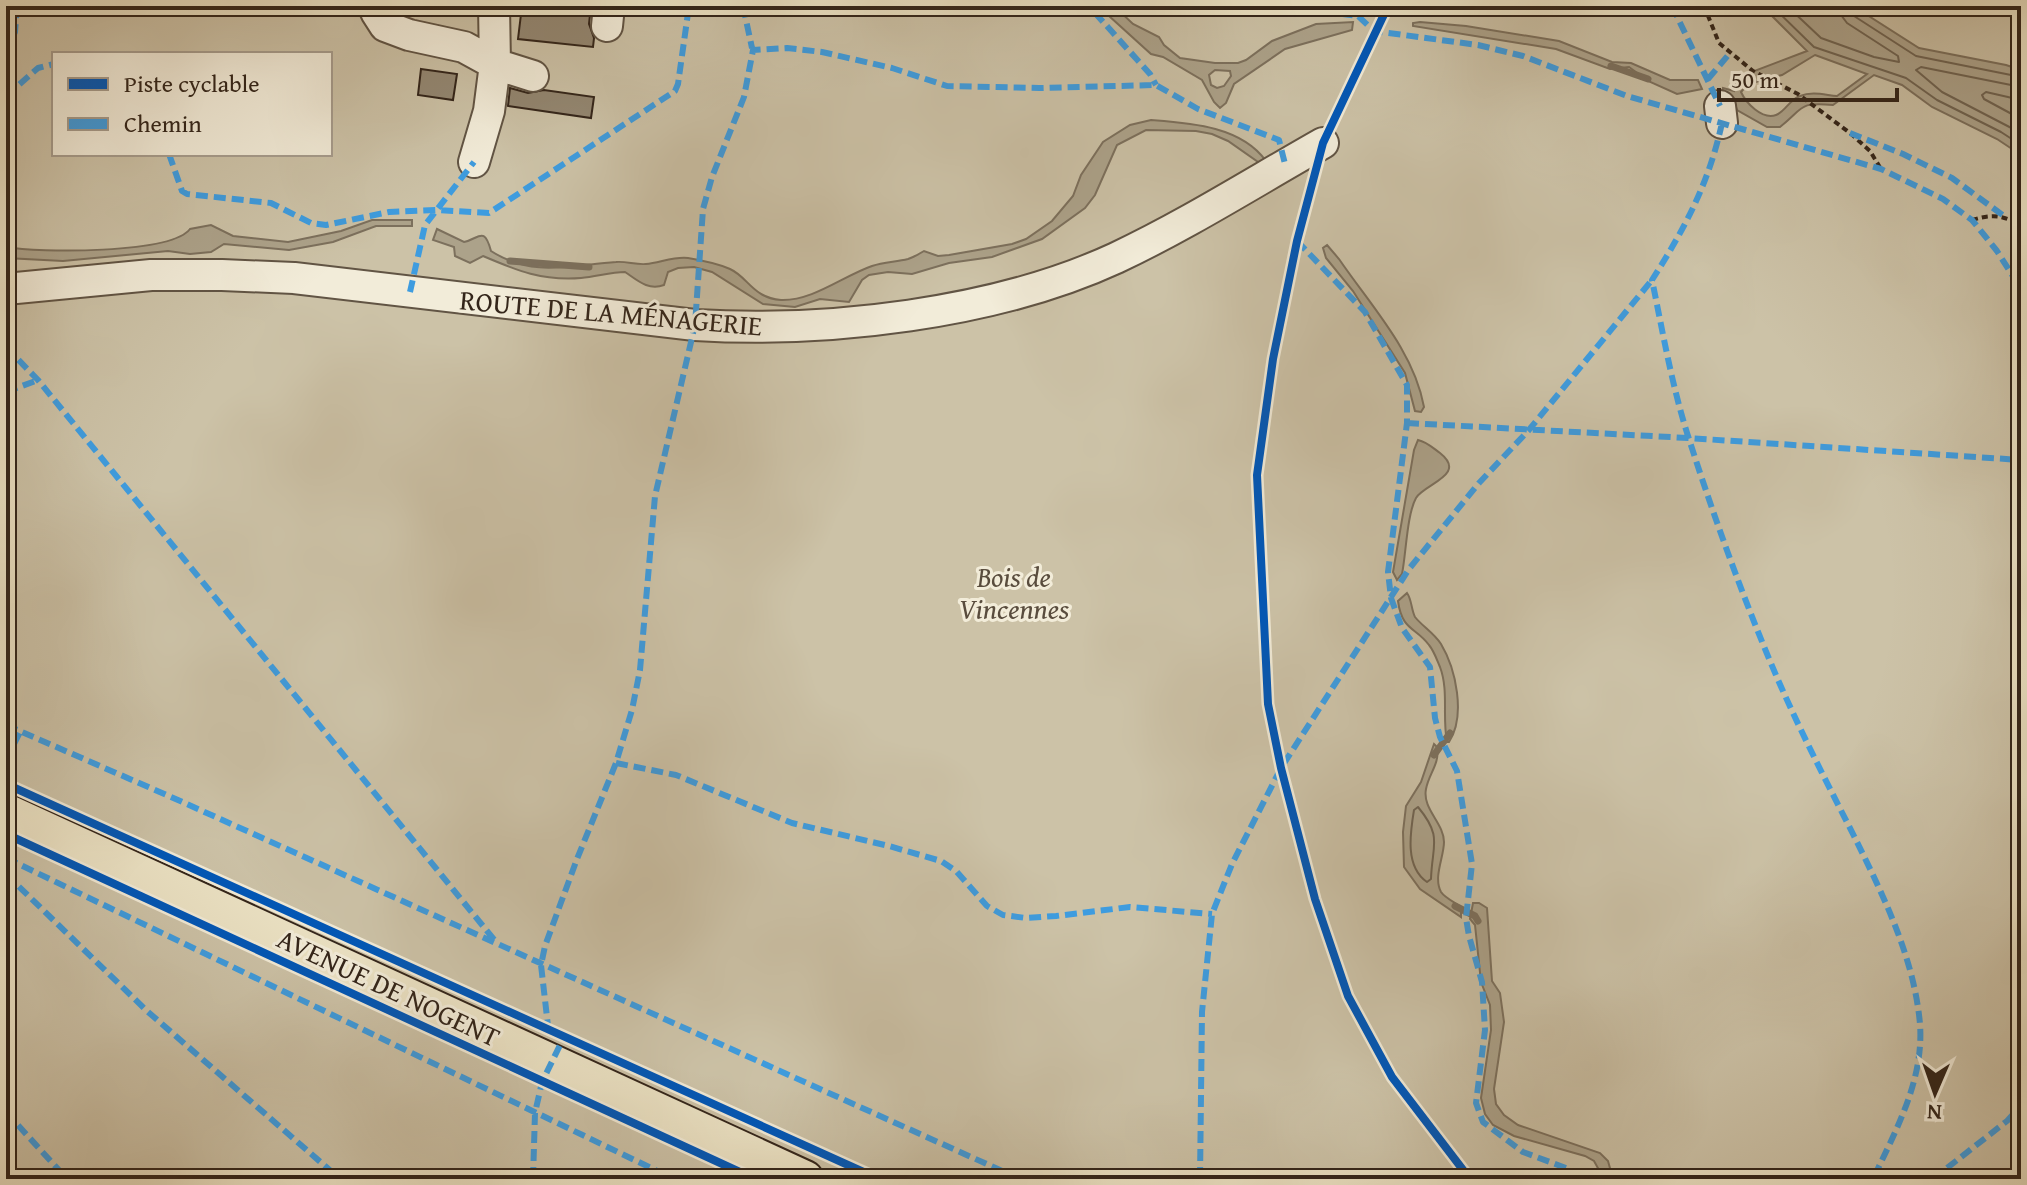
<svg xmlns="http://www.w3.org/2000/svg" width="2027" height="1185" font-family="'Gentium Book Plus',serif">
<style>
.green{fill:#ccc2a7;stroke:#807460;stroke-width:2;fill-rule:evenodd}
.water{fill:#aca28a;stroke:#7c705d;stroke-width:2;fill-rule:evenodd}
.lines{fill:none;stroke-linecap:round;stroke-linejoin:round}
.shore{stroke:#706452;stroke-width:2}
.stream{stroke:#7c705d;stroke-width:7}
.building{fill:#938772;stroke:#33251a;stroke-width:2}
.minor-casing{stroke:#615444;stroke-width:34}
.major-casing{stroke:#33251a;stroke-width:40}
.path{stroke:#33251a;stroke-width:4;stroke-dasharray:6 4;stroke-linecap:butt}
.minor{stroke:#f2ecd9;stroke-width:30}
.major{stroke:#ebe2c4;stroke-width:36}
.quiet{stroke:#3e9cdf;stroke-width:6;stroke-dasharray:12 6;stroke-linecap:butt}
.cycleway-casing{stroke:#f2ecd9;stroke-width:13}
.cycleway{stroke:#0057b8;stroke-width:8}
.labels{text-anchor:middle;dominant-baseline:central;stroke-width:6;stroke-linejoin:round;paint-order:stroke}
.street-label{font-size:28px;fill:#33251a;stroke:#f2ecd9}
.park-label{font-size:28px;font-style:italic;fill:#594c3d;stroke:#f2ecd9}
</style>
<rect width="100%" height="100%" fill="#ebe2c4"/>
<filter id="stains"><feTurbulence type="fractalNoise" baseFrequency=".0025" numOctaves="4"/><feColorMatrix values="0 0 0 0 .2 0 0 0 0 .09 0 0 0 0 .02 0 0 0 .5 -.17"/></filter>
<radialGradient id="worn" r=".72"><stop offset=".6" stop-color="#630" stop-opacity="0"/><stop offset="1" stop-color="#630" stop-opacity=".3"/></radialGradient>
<path class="green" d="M6 6H2021V1179H6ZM54 54H330V154H54Z"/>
<path class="water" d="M1098 6H1114L1133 24 1159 37 1164 45 1180 58 1215 63H1238L1246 60 1272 41 1316 24 1353 22 1352 30 1285 49 1234 84 1226 103 1220 108 1214 102 1202 80 1163 57 1151 54ZM1215 70 1230 71 1231 76 1224 86 1217 88 1211 85 1209 75Z
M1762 6H1853L1919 48 2006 65 2021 70V155L1997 139 1932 107 1902 85 1874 75 1833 105C1798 102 1805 107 1780 127H1767L1737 110 1735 104 1722 94 1723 88 1734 91 1736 78 1807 51ZM1815 55 1867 74 1837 96C1825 95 1812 91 1800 96 1790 99 1785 112 1776 115 1762 120 1746 103 1741 92L1748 84 1782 75Z
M1420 22 1466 26 1559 41 1612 62 1631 63 1670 80H1698L1702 89 1677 94 1648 81 1629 67 1610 69 1556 49 1413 26V23Z
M1151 120C1190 123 1241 126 1266 161L1261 164 1228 141 1212 134 1196 131 1146 130 1117 145 1095 195 1085 208 1042 239 992 257 949 263 912 274 888 272 869 275 862 280 849 302 820 299 795 307 763 304 712 272 694 267 678 268 668 272 664 285C648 291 637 280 625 272 610 272 596 277 581 278 542 281 518 271 483 256L470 263 455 256 454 247 433 240 437 229 464 242C479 239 484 225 491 251 533 278 571 265 616 262 626 261 636 265 646 264 659 263 675 256 688 258 700 260 719 264 730 269 748 277 753 298 781 300 813 301 843 276 872 266 884 262 896 262 908 259 914 257 919 254 924 251L938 256 949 255 1012 244 1026 239 1052 221 1073 196 1081 175 1103 142 1130 125Z
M372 220H412V226H376L333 242 289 250 224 244 211 252 190 254 168 251 63 261 6 258V247C38 253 171 254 190 229L211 225 233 236 288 242 341 231Z
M1327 245 1339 259C1371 306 1414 351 1424 407L1421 412 1415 411 1405 373 1353 291 1326 258 1323 248Z
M1418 440C1427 442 1433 448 1440 453 1468 475 1424 484 1416 498 1407 514 1406 554 1402 574L1397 580 1393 572 1414 450Z
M1407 593C1412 600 1411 609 1415 617 1422 626 1434 633 1441 644 1456 669 1466 716 1449 742H1447C1442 717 1449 691 1440 667 1437 660 1434 651 1429 645 1416 627 1402 631 1398 601Z
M1434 744 1437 747C1440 764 1429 773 1426 789 1422 809 1444 823 1444 842 1444 857 1433 877 1441 892 1445 898 1456 903 1461 907V917L1420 889 1404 867 1403 832 1406 806 1421 782Z
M1473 903H1479L1487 908 1492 981 1500 993 1504 1022 1494 1089 1496 1104 1504 1115 1518 1125 1600 1153 1608 1161 1613 1179H1604L1594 1161 1585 1156 1514 1136 1493 1125 1485 1114 1481 1098 1491 1030 1490 1005 1481 982 1475 925 1470 919Z"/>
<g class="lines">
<path class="shore" d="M1772 6 1814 47 1906 78 1937 100 2001 132 2021 145
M1787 6 1821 38 1874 57 1899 62 1898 56 1847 23 1841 15 1840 6
M1850 6 1854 16 1916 56 2021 77
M2021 87 1921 67 1916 70 1942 92 2021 133
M2021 100 1986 92 1982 95 1984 99 2021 119
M1418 807C1443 837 1432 845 1431 879L1427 882C1405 867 1410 834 1414 810Z"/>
<path class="stream" d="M1611 66 1648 79
M510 261 589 267
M1434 755 1450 733
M1455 906 1475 916 1478 921"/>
</g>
<path class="building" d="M522 6H591L589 24 594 38 593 47 518 39Z
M421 69 457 74 453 100 418 95Z
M510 88 528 93 544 90 594 97 591 118 508 106Z"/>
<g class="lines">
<defs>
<path id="minor" d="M376 6V12L385 26 409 35 464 47 495 64 533 76
M607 26 609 6
M1720 106 1722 123
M474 162 489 111 495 64 494 6
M6 289 151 275H222L294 278 695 325C827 333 995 314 1116 258 1188 224 1254 182 1323 143"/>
<path id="major" d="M6 812 805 1179"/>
</defs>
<use href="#minor" class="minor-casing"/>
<use href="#major" class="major-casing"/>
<path class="path" d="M1704 6 1719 43 1753 71 1798 94 1850 133 1870 151 1881 169
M1972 220C1993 214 2002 215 2021 225"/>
<use href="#minor" class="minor"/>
<use href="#major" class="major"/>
<path class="quiet" d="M743 6 752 48
M1078 6 1096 14 1150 74 1156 85
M1306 6 1317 11 1358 16 1374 31 1478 45 1523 56 1627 96 1881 169 1943 199 1972 220 1997 251 2021 289
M1672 6 1720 106
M6 52 15 32 17 6
M1708 79 1730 53
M6 96 38 68 54 64
M1722 123C1709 183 1685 228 1652 280 1663 333 1672 387 1689 439 1713 514 1740 589 1770 661 1795 721 1825 779 1854 836 1883 895 1914 957 1920 1024 1924 1080 1896 1130 1873 1179
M1850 133 1903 154 1952 178 2004 216
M169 154 182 191 187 194 271 203 311 223 326 225 389 212 437 210 489 213 675 91 678 84 689 6
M1297 241 1365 312 1407 385V423L1388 572 1391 598 1402 628 1430 667 1435 718 1440 737 1457 771 1472 864 1466 918 1469 936 1482 982 1485 1030 1476 1103 1483 1122 1523 1152 1566 1168 1584 1179
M410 292 425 225 474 162
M6 347 38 380 496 942
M6 392 38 380
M1407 423 1688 438 2021 460
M6 725 178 800 1020 1179
M6 760 20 732
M616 763 676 775 792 823 889 846 941 861 956 871 987 906 1003 915 1026 918 1056 916 1130 907 1212 914
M6 858 674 1179
M6 874 147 1011 340 1179
M6 1112 67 1179
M533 1179 535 1113 542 1082 564 1037 548 1026 541 965 545 946 577 859 616 763 632 710 640 670 655 496 695 325 703 209 712 177 744 97 753 50 787 48 822 52 892 68 947 86 1039 88 1156 85 1198 109 1279 140 1285 164
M1200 1179 1202 1012 1212 914 1232 864 1281 768 1409 569 1479 483 1528 431 1652 280
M1933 1179 2007 1121 2021 1106"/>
<defs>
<path id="cycleway" d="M1388 6 1323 143 1297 241 1273 359 1257 475 1268 704 1281 768 1315 899 1348 996 1392 1077 1470 1179
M6 784 879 1179
M6 834 755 1179"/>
</defs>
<use href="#cycleway" class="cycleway-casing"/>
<use href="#cycleway" class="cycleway"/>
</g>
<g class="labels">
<g class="street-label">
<text transform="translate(611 312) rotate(5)">ROUTE DE LA MÉNAGERIE</text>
<text transform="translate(389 987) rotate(25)">AVENUE DE NOGENT</text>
</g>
<g class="park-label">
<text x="1014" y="576">Bois de<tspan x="1014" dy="32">Vincennes</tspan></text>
</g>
</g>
<rect width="2027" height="1185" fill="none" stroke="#ebe2c4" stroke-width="32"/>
<rect x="8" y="8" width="2011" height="1169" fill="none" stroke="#33251a" stroke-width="4"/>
<rect x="16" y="16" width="1995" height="1153" fill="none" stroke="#33251a" stroke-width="2"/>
<rect x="52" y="52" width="280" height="104" fill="#f2ecd9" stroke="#a69c8d" stroke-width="2"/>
<rect x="68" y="78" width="40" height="12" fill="#0057b8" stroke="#a69c8d" stroke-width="2"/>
<text x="124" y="92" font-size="24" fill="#33251a">Piste cyclable</text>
<rect x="68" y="118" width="40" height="12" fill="#3e9cdf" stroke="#a69c8d" stroke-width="2"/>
<text x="124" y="132" font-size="24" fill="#33251a">Chemin</text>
<g transform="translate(1935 1093) rotate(182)" stroke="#f2ecd9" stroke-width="6" paint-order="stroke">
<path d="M0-6L14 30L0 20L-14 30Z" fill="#33251a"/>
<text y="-12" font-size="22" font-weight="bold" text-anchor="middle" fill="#33251a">N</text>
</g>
<path d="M1719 88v12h178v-12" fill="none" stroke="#33251a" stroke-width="4"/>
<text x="1731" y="88" font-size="24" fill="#33251a" stroke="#f2ecd9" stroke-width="6" paint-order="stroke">50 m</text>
<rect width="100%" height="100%" filter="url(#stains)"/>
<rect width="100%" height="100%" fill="url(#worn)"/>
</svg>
